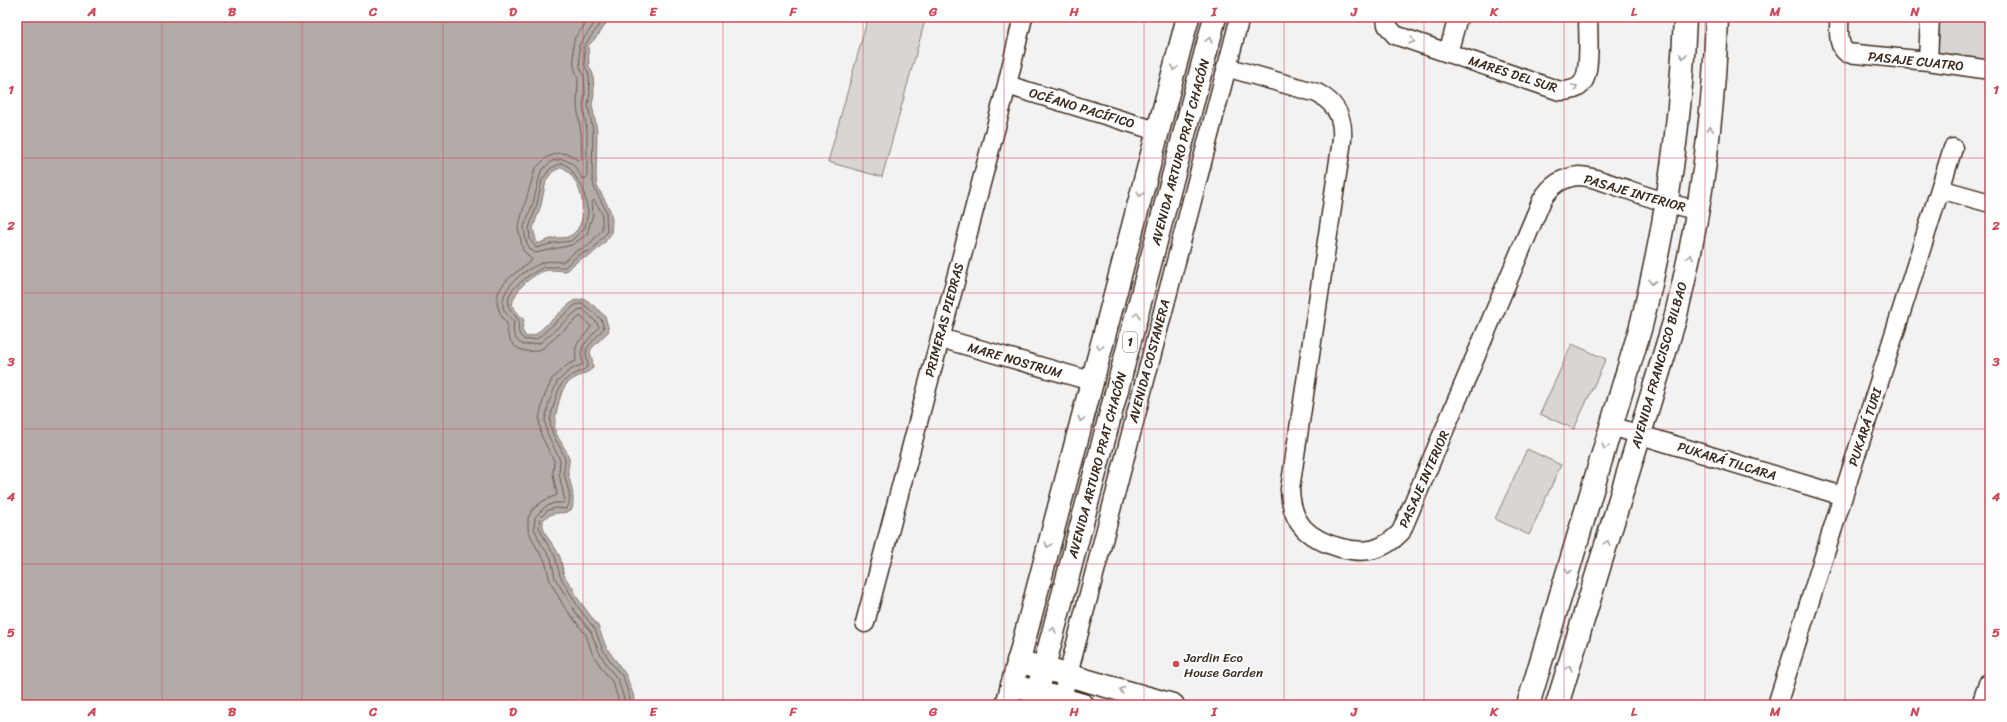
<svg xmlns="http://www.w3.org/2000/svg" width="2007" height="722" font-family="Sriracha,sans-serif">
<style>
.green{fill:#d8d5d2;stroke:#8a8078}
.water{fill:#b2aba7;stroke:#827770;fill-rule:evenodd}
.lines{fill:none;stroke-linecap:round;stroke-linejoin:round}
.shore{stroke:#6b5e55;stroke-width:1}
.street-casing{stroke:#3b2a1e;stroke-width:21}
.secondary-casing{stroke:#3b2a1e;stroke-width:25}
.primary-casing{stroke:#3b2a1e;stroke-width:25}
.street{stroke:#fff;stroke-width:18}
.secondary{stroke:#fff;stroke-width:22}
.primary{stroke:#fff;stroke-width:22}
.oneway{stroke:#a79f9a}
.grid{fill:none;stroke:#d1495b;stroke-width:1;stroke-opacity:0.55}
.poi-dot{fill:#d1495b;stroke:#fff;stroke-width:1.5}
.labels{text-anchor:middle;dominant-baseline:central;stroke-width:4;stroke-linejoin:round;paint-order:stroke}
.shield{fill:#fff;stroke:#766a62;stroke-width:1}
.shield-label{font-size:12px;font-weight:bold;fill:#3b2a1e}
.street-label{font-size:13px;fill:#3b2a1e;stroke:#fff}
.poi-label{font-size:13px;fill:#3b2a1e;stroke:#fff;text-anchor:start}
.neatline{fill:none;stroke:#d1495b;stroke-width:1.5}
.grid-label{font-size:13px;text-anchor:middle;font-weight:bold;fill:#d1495b}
</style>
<rect width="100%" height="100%" fill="#f3f2f2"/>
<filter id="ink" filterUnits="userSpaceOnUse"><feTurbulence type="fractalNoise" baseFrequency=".025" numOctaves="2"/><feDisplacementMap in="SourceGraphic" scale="8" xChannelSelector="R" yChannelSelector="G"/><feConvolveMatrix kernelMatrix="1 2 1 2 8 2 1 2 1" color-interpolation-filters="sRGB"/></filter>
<g filter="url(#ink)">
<path class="green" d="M868 17H926L882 177 828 162Z
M1940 17H1990V64L1939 54 1938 50Z
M1572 344 1606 359 1574 429 1540 414Z
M1527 449 1561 465 1529 535 1495 519Z"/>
<path class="water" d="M17 17H610L600 33 588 46 589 66 593 74 594 93 592 105 597 130 596 176 597 186 610 210 612 220 611 234 605 242 590 256 580 259 566 271C559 271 551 269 544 271 529 277 514 290 512 306L524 320 522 330 526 337 535 335 573 301 582 299 587 300 605 316 609 331 591 349 590 353 592 358 593 368C584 376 573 376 565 386 560 393 553 422 555 430 558 440 566 448 569 458 570 463 567 469 568 473 571 486 575 497 572 509 562 517 557 508 543 520 541 535 555 544 560 557 562 563 562 569 564 575 567 582 576 589 576 596L598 626 606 647 626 675 633 694 635 705H17ZM562 167C582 178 593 223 570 236 566 238 560 238 555 238 549 239 543 242 537 244L533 228 541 205 546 181 552 172Z"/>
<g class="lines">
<path class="shore" d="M592 17 575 37 573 45 574 67 578 78 577 106 581 133 582 160 579 161 569 154 559 153 547 157 535 169 518 228 523 250 532 260C509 279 482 291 507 324 505 345 524 358 543 348L580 316 591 326C583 342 573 338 576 361L567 365 552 379 543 400 539 419 541 435 554 461 553 474 557 495 543 501 532 510 528 518V530L536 547 545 561 550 581 563 605 586 635 592 653 603 670 613 683 620 705
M599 17 579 45 580 67 584 76 585 93 583 106 587 131V178L583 179 573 164 563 159 552 161 541 171 533 203 524 227 526 241 530 249 535 253 572 245 587 234 593 214 592 202 594 200 602 213V230L588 246 576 251 563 262C556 262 549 260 542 263 525 269 500 287 503 307 504 313 511 318 514 322 512 332 514 341 524 345L540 343 578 310 583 309 597 323 599 327 583 346 581 354 583 364 570 370 557 382 549 402 545 420 547 433 560 460 559 474 565 501 563 503H554L545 507 535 517 534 528 541 544 551 558 555 578 576 613 591 632 598 650 608 667 618 680 626 705
M605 17 584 46 585 66 589 75 590 93 588 105 593 131 592 176 594 187 606 211 607 232 592 250 578 255 565 267H544L528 276 513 289 509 296 508 306 519 321C518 329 517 335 525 340L537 339 575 305 582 303 601 319 604 328 587 348 586 353 588 366C580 374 568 374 561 385 558 389 550 417 550 422 551 436 561 446 565 459 566 464 563 469 564 474 566 483 574 501 566 509L556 508 548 510 540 518 539 527 546 542 555 556 560 576 580 610 595 629 602 648 612 664 623 677 629 695 631 705
M562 163 569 167 583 188 588 212 585 228 571 241 554 243 536 248 530 239 529 228 537 204 542 180 550 169Z"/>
<defs>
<path id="street" d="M1386 17 1387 25 1395 35 1560 91C1569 91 1578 90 1583 82 1591 70 1588 33 1588 17
M1839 17C1840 29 1836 45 1847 53L1928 61 1990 70
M1448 53 1458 17
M1928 61 1930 17
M1226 67 1317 93C1340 105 1345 123 1341 147L1290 489C1291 524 1308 539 1341 548 1365 554 1383 551 1401 532L1542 200C1550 186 1563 177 1579 176 1594 176 1611 185 1626 189 1650 198 1674 205 1699 211
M1007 85 1157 131
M1940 189 1990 203
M940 338 1091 381
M1611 426 1843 496
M865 623 1007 85 1023 17
M1060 705 1240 17
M1777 705 1953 148"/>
<path id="secondary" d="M1018 661 1173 705
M1012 685 1083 705
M1528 705 1641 326C1667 224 1681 122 1685 17
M1557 705 1675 319C1700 218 1714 121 1717 17
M1983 705 1990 684"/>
<path id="primary" d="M1007 705 1188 17
M1034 705 1215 17"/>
</defs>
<use href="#street" class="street-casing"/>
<use href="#secondary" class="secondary-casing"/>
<use href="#primary" class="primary-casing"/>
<use href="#street" class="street"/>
<use href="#secondary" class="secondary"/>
<use href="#primary" class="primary"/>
</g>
<defs><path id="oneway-chevron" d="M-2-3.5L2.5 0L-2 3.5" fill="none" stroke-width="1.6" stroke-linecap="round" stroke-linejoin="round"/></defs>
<g class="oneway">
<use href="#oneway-chevron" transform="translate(1209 40) rotate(-75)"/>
<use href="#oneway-chevron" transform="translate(1412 41) rotate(19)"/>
<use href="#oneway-chevron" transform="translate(1683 56) rotate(92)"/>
<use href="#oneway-chevron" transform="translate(1174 68) rotate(105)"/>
<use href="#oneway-chevron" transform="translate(1575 87) rotate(-30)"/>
<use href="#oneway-chevron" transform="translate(1710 129) rotate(-84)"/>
<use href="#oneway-chevron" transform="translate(1140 194) rotate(105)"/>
<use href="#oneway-chevron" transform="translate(1690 257) rotate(-79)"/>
<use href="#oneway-chevron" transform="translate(1652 282) rotate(103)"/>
<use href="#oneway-chevron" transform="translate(1137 315) rotate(-75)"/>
<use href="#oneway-chevron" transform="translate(1100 347) rotate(105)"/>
<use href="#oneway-chevron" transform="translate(1081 419) rotate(105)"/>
<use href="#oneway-chevron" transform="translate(1605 447) rotate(107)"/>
<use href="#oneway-chevron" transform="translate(1607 543) rotate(-73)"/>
<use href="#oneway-chevron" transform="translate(1048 545) rotate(105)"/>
<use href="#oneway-chevron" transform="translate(1568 571) rotate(107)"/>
<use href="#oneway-chevron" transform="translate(1053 630) rotate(-75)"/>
<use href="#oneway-chevron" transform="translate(1569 668) rotate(-73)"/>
<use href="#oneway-chevron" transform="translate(1122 690) rotate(-164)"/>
</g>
</g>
<path class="grid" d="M162 17V705M302 17V705M443 17V705M583 17V705M723 17V705M863 17V705M1004 17V705M1144 17V705M1284 17V705M1424 17V705M1564 17V705M1705 17V705M1845 17V705M17 158H1990M17 293H1990M17 429H1990M17 564H1990"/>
<circle class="poi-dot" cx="1176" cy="664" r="4"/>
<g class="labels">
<rect class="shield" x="1123" y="332" width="14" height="20" rx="3"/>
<g class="shield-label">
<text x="1130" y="342">1</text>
</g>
<g class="street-label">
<text transform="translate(1916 61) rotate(6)">PASAJE CUATRO</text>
<text transform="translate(1513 74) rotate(18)">MARES DEL SUR</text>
<text transform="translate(1082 108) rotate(17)">OCÉANO PACÍFICO</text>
<text transform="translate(1180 152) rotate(-75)">AVENIDA ARTURO PRAT CHACÓN</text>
<text transform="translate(1635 193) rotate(16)">PASAJE INTERIOR</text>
<text transform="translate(944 320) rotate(-75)">PRIMERAS PIEDRAS</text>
<text transform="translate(1015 360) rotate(16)">MARE NOSTRUM</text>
<text transform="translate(1149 361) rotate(-75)">AVENIDA COSTANERA</text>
<text transform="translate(1659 365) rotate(-74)">AVENIDA FRANCISCO BILBAO</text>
<text transform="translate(1865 427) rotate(-72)">PUKARÁ TURI</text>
<text transform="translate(1727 461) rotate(17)">PUKARÁ TILCARA</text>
<text transform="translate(1097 465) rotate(-75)">AVENIDA ARTURO PRAT CHACÓN</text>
<text transform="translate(1424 479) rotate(-66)">PASAJE INTERIOR</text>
</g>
<g class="poi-label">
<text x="1184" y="657">Jardin Eco<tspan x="1184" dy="15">House Garden</tspan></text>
</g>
</g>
<rect width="2007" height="722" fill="none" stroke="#fff" stroke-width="44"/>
<rect x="22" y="22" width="1963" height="678" class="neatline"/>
<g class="grid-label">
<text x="92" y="16">A</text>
<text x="232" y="16">B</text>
<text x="373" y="16">C</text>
<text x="513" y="16">D</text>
<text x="653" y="16">E</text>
<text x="793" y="16">F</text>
<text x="933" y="16">G</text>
<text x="1074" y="16">H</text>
<text x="1214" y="16">I</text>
<text x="1354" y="16">J</text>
<text x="1494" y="16">K</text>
<text x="1634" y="16">L</text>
<text x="1775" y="16">M</text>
<text x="1915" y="16">N</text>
<text x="11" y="94">1</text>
<text x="1996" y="94">1</text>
<text x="11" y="230">2</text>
<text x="1996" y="230">2</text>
<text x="11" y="366">3</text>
<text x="1996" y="366">3</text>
<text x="11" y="501">4</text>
<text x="1996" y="501">4</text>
<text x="11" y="637">5</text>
<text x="1996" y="637">5</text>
<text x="92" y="716">A</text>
<text x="232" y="716">B</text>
<text x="373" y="716">C</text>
<text x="513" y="716">D</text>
<text x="653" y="716">E</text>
<text x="793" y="716">F</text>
<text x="933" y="716">G</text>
<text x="1074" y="716">H</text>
<text x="1214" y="716">I</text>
<text x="1354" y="716">J</text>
<text x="1494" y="716">K</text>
<text x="1634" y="716">L</text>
<text x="1775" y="716">M</text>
<text x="1915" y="716">N</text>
</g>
</svg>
